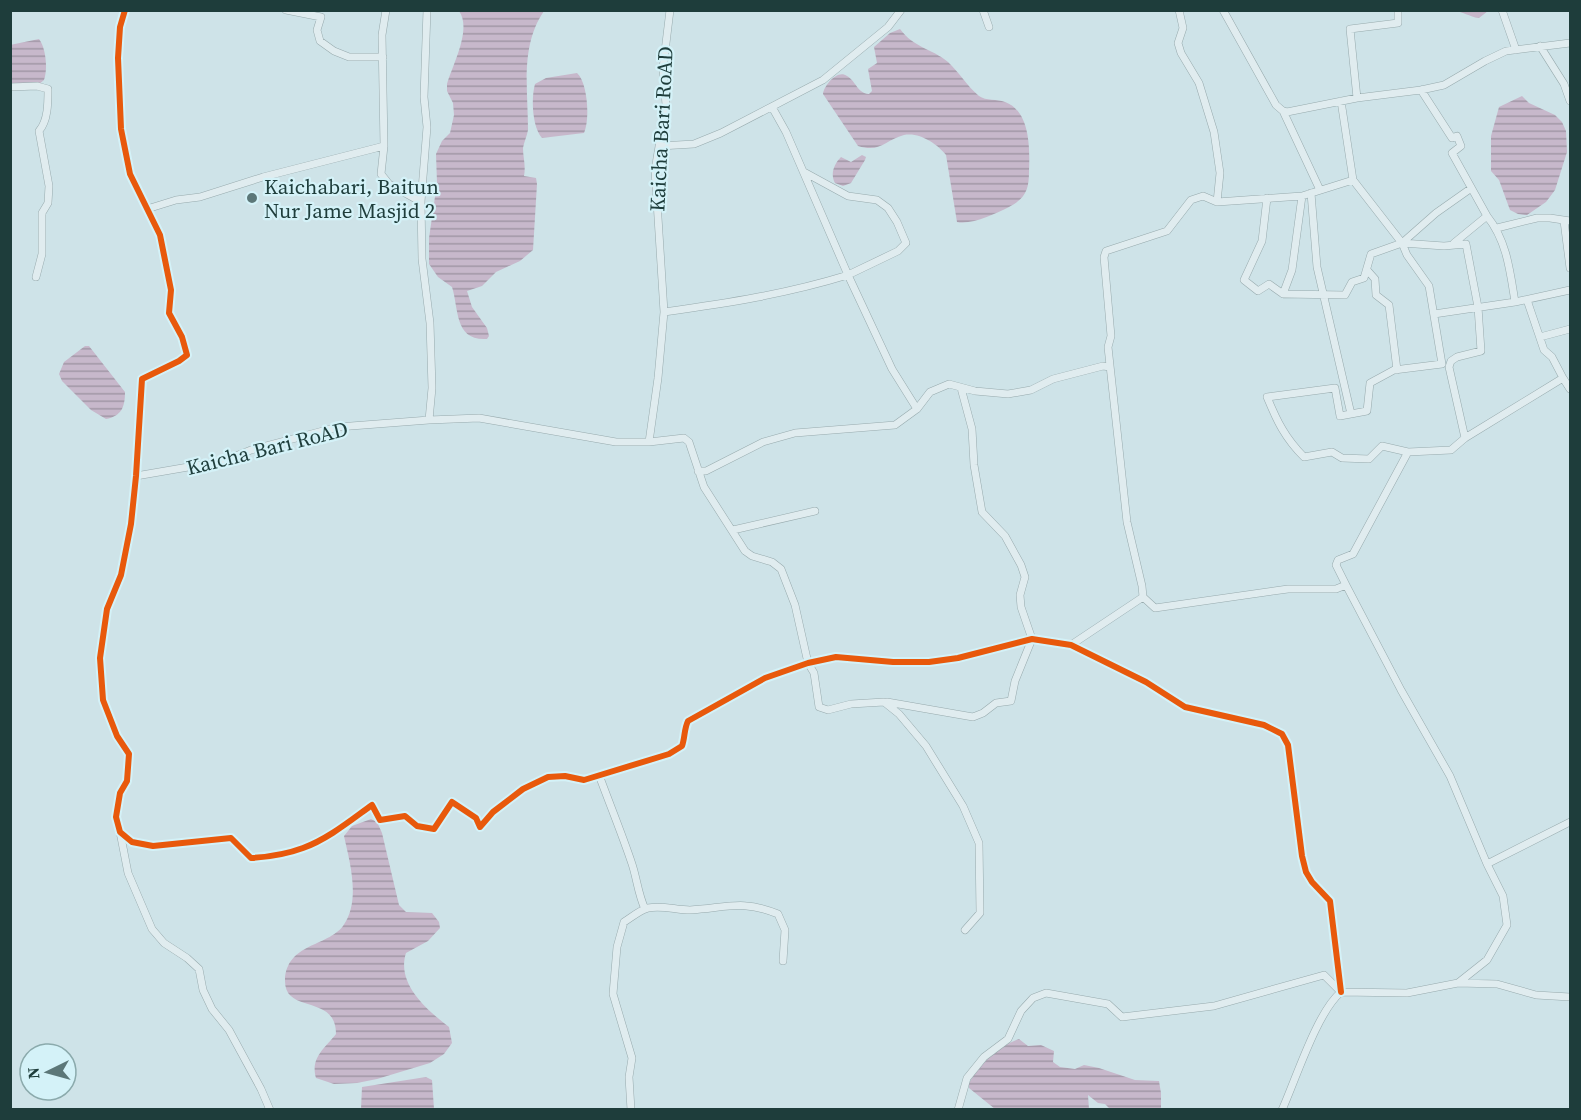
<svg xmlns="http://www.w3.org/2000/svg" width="1581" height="1120" font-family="'Source Serif 4',serif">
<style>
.water{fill:url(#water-rules)}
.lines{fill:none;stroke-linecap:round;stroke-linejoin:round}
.street-casing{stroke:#97aaad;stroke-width:8}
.street{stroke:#e0ecef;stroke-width:7}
.cycleway-casing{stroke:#d4f2f8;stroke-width:10}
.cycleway{stroke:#e8590c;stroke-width:6}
.poi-dot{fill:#5c7778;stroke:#d4f2f8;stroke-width:2}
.labels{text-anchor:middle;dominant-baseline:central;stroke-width:4.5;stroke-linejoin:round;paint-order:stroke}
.street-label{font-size:21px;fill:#1e3d3b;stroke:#d4f2f8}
.poi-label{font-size:21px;fill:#1e3d3b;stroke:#d4f2f8;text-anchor:start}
</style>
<defs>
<pattern id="water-rules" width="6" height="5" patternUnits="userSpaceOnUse" patternTransform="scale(1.5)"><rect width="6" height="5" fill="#c7b8cb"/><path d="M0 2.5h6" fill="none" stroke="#a197a6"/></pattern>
</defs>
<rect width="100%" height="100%" fill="#cee3e8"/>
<path class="water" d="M459 11H544C520 46 528 89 528 130 527 136 524 142 523 148 523 158 526 165 524 176L536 178 537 184 533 250 520 261 496 272 482 286 467 291 472 307 487 328 489 336 487 339C454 341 459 309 452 287L438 277 429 264V238L437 183 436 154 442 141 450 133 454 115 453 103 447 91V84C453 64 472 29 459 11Z
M1453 11H1452H1488L1479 18C1469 17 1463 11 1453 11Z
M900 29C914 48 931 48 948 62 959 72 967 86 979 96 986 101 997 99 1005 102 1030 111 1030 148 1029 171 1029 189 1026 198 1009 207 995 214 972 225 957 222L946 155C937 144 920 132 904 135 885 140 881 153 858 146L823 94C824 86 837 69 847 76 856 81 857 93 869 94L872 91 868 69 877 63 874 47 890 33Z
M39 39C46 48 48 69 44 80L38 85 11 84 10 45Z
M577 73C588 83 590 120 584 133L542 138C532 127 531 98 535 84L546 78Z
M1522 96 1529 103 1555 115 1562 122 1566 131 1567 152 1555 190 1546 202 1527 215 1518 214 1510 210 1499 180 1491 171V136L1499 107Z
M862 155 866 157 865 160 851 183 843 186 835 183C830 174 834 164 841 157L851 162Z
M85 346H89L125 392C125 408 121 416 106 419L91 410 62 381 59 374 64 362Z
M371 819 377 822 382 833 399 905 406 912 432 913 439 922 440 928 428 941 406 953C396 984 427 1010 449 1027L452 1043 444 1054 430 1063 377 1079 357 1083 334 1084 316 1078C310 1058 325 1048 336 1034 336 993 284 1015 285 980 287 943 327 947 343 926 361 901 350 863 344 836L352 826Z
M1019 1039 1028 1046 1041 1045 1054 1051 1053 1062 1060 1067 1075 1069 1084 1065 1099 1068 1135 1080 1159 1081 1161 1093V1110L1110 1109 1105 1104 1098 1103 1088 1095 1089 1109H995L969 1088V1083C980 1064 997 1047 1019 1039Z
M426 1077 432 1080 434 1109H361L362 1087Z"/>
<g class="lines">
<defs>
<path id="street" d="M125 10 120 27 118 58 121 129 130 174 160 235 171 290 169 313 182 337 187 355 179 361 142 379 136 476 131 524 121 575 107 609 100 658 103 700 117 736 129 754 127 781 120 793 116 817 120 832 132 842 153 846 231 838 251 858C268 857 287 854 303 848 328 839 351 820 372 805L380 820 405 816 417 826 434 829 452 802 476 818 480 827 493 812 523 789 548 777 565 776 584 780 669 754 682 746C685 738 684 729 688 721L765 678 808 663 836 657 893 662H929L958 658 1032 639 1071 645 1146 682 1185 707 1264 725 1282 734 1288 745 1302 856 1306 872 1312 882 1330 901 1341 992
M286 10 321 17 317 30 320 41 334 51 349 57H383
M386 10 382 35 384 146 381 174 389 184 421 202
M427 10 424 97 427 127 421 202 422 259 430 323 432 388 429 420
M983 10 989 27
M1179 10 1183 28 1178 43 1181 53 1199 83 1214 132 1220 173 1217 202
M1223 10 1276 105 1283 111 1287 112 1357 98 1421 90 1444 85 1485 61 1506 51 1570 43
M1502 10 1516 50
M1540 46 1564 84 1570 101
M10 87 37 86 48 89C48 103 48 121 39 131L49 186 48 203 42 213V254L36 277
M1421 90 1452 138 1457 136 1461 146 1452 153 1487 216
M1357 98 1350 29 1398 23V10
M1341 101 1353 180
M1283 111 1320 190
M660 146 694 144 721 133 823 80 888 27 901 10
M804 172 848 196 877 200 888 208 897 222 906 243 898 251 848 275 892 369 917 409
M1311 193 1317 267 1351 414
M1267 198 1262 241 1244 280 1258 291 1269 284 1283 294 1345 295 1352 282 1364 278 1371 254 1402 243 1407 255 1429 286 1442 364 1394 370 1370 383 1367 411 1340 416 1335 388 1267 397C1277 421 1285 438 1304 457L1332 452 1342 458 1369 459 1382 446 1408 452
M147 209 176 200 200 197 263 177 384 146
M1564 221 1570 268
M1497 228 1537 218H1550L1570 221
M1402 243 1436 213 1470 189
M1454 243 1487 216C1507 241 1510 271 1515 302L1570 290
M1367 270 1375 279 1376 295 1389 305 1397 370
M1283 294 1292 270 1302 196
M1527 300 1544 350 1552 357 1563 378
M664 312C728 303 786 294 848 275L786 132 772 107
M1434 314 1515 302
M1540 337 1570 329
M1465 438 1449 367 1451 361 1457 357 1481 351 1478 307 1466 244 1444 246 1402 243 1353 180 1302 196 1217 202 1203 196 1191 200 1167 231 1106 251 1104 257 1111 336 1108 347 1127 522 1142 586 1143 597 1155 608 1288 589H1336L1346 585 1336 565 1338 560 1353 554 1408 452 1451 450 1465 438 1563 378 1570 389
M649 442 684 438 689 442 704 487 745 551 752 556 772 562 781 569 795 605 808 663 814 673 819 707 828 710 851 704 884 702 899 714 926 746 963 806 979 843 980 913 965 930
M698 471H706L763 442 795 433 895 425 917 409 930 392 949 384 975 391 1008 394 1031 390 1053 379 1103 366 1110 367
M136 476 223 461 251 450 338 427 429 420 479 418 616 442H649L658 378 664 312 655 170 666 105 663 68 670 10
M733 530 815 511
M1346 585 1401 690 1450 776 1487 864 1503 896 1507 925 1487 960 1458 983
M1071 645 1143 597
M887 702 973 717 983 713 996 703 1011 701 1015 681 1032 639 1021 607 1020 595 1025 577 1021 565 1005 536 982 512 974 465 972 429 961 388
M599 775C610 805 622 834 632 864 637 879 638 894 645 909
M120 832 128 873 152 929 164 943 187 958 199 969 203 990 212 1009 229 1030 261 1089 270 1110
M1487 864 1570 822
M631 1110 629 1077 632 1058 613 994 617 947 624 922C632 917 640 910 648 908 662 905 676 910 690 910 726 908 742 899 778 914L785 930 783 961
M958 1110 967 1078 984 1057 1008 1039 1021 1011 1033 998 1046 993 1108 1004 1122 1017 1214 1006 1324 975 1341 992
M1282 1110C1296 1079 1317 1012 1341 992L1407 993 1458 983 1497 984 1536 995 1570 997"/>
</defs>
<use href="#street" class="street-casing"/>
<use href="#street" class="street"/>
<defs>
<path id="cycleway" d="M125 10 120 27 118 58 121 129 130 174 160 235 171 290 169 313 182 337 187 355 179 361 142 379 136 476 131 524 121 575 107 609 100 658 103 700 117 736 129 754 127 781 120 793 116 817 120 832 132 842 153 846 231 838 251 858C268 857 287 854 303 848 328 839 351 820 372 805L380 820 405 816 417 826 434 829 452 802 476 818 480 827 493 812 523 789 548 777 565 776 584 780 669 754 682 746C685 738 684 729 688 721L765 678 808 663 836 657 893 662H929L958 658 1032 639 1071 645 1146 682 1185 707 1264 725 1282 734 1288 745 1302 856 1306 872 1312 882 1330 901 1341 992"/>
</defs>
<use href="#cycleway" class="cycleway-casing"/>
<use href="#cycleway" class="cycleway"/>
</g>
<circle class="poi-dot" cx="252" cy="198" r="6"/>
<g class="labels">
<g class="street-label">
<text transform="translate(661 129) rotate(-87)">Kaicha Bari RoAD</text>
<text transform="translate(267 448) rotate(-14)">Kaicha Bari RoAD</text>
</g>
<g class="poi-label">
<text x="264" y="186">Kaichabari, Baitun<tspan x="264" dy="24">Nur Jame Masjid 2</tspan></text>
</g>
</g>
<rect width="1581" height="1120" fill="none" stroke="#1e3d3b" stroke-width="24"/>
<g transform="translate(48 1072) rotate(265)"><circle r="28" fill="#d4f2f8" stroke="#8baaac" stroke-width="1.5"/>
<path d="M0-4.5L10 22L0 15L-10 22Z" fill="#5c7778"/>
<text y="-9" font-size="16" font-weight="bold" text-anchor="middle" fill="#1e3d3b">N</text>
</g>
</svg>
